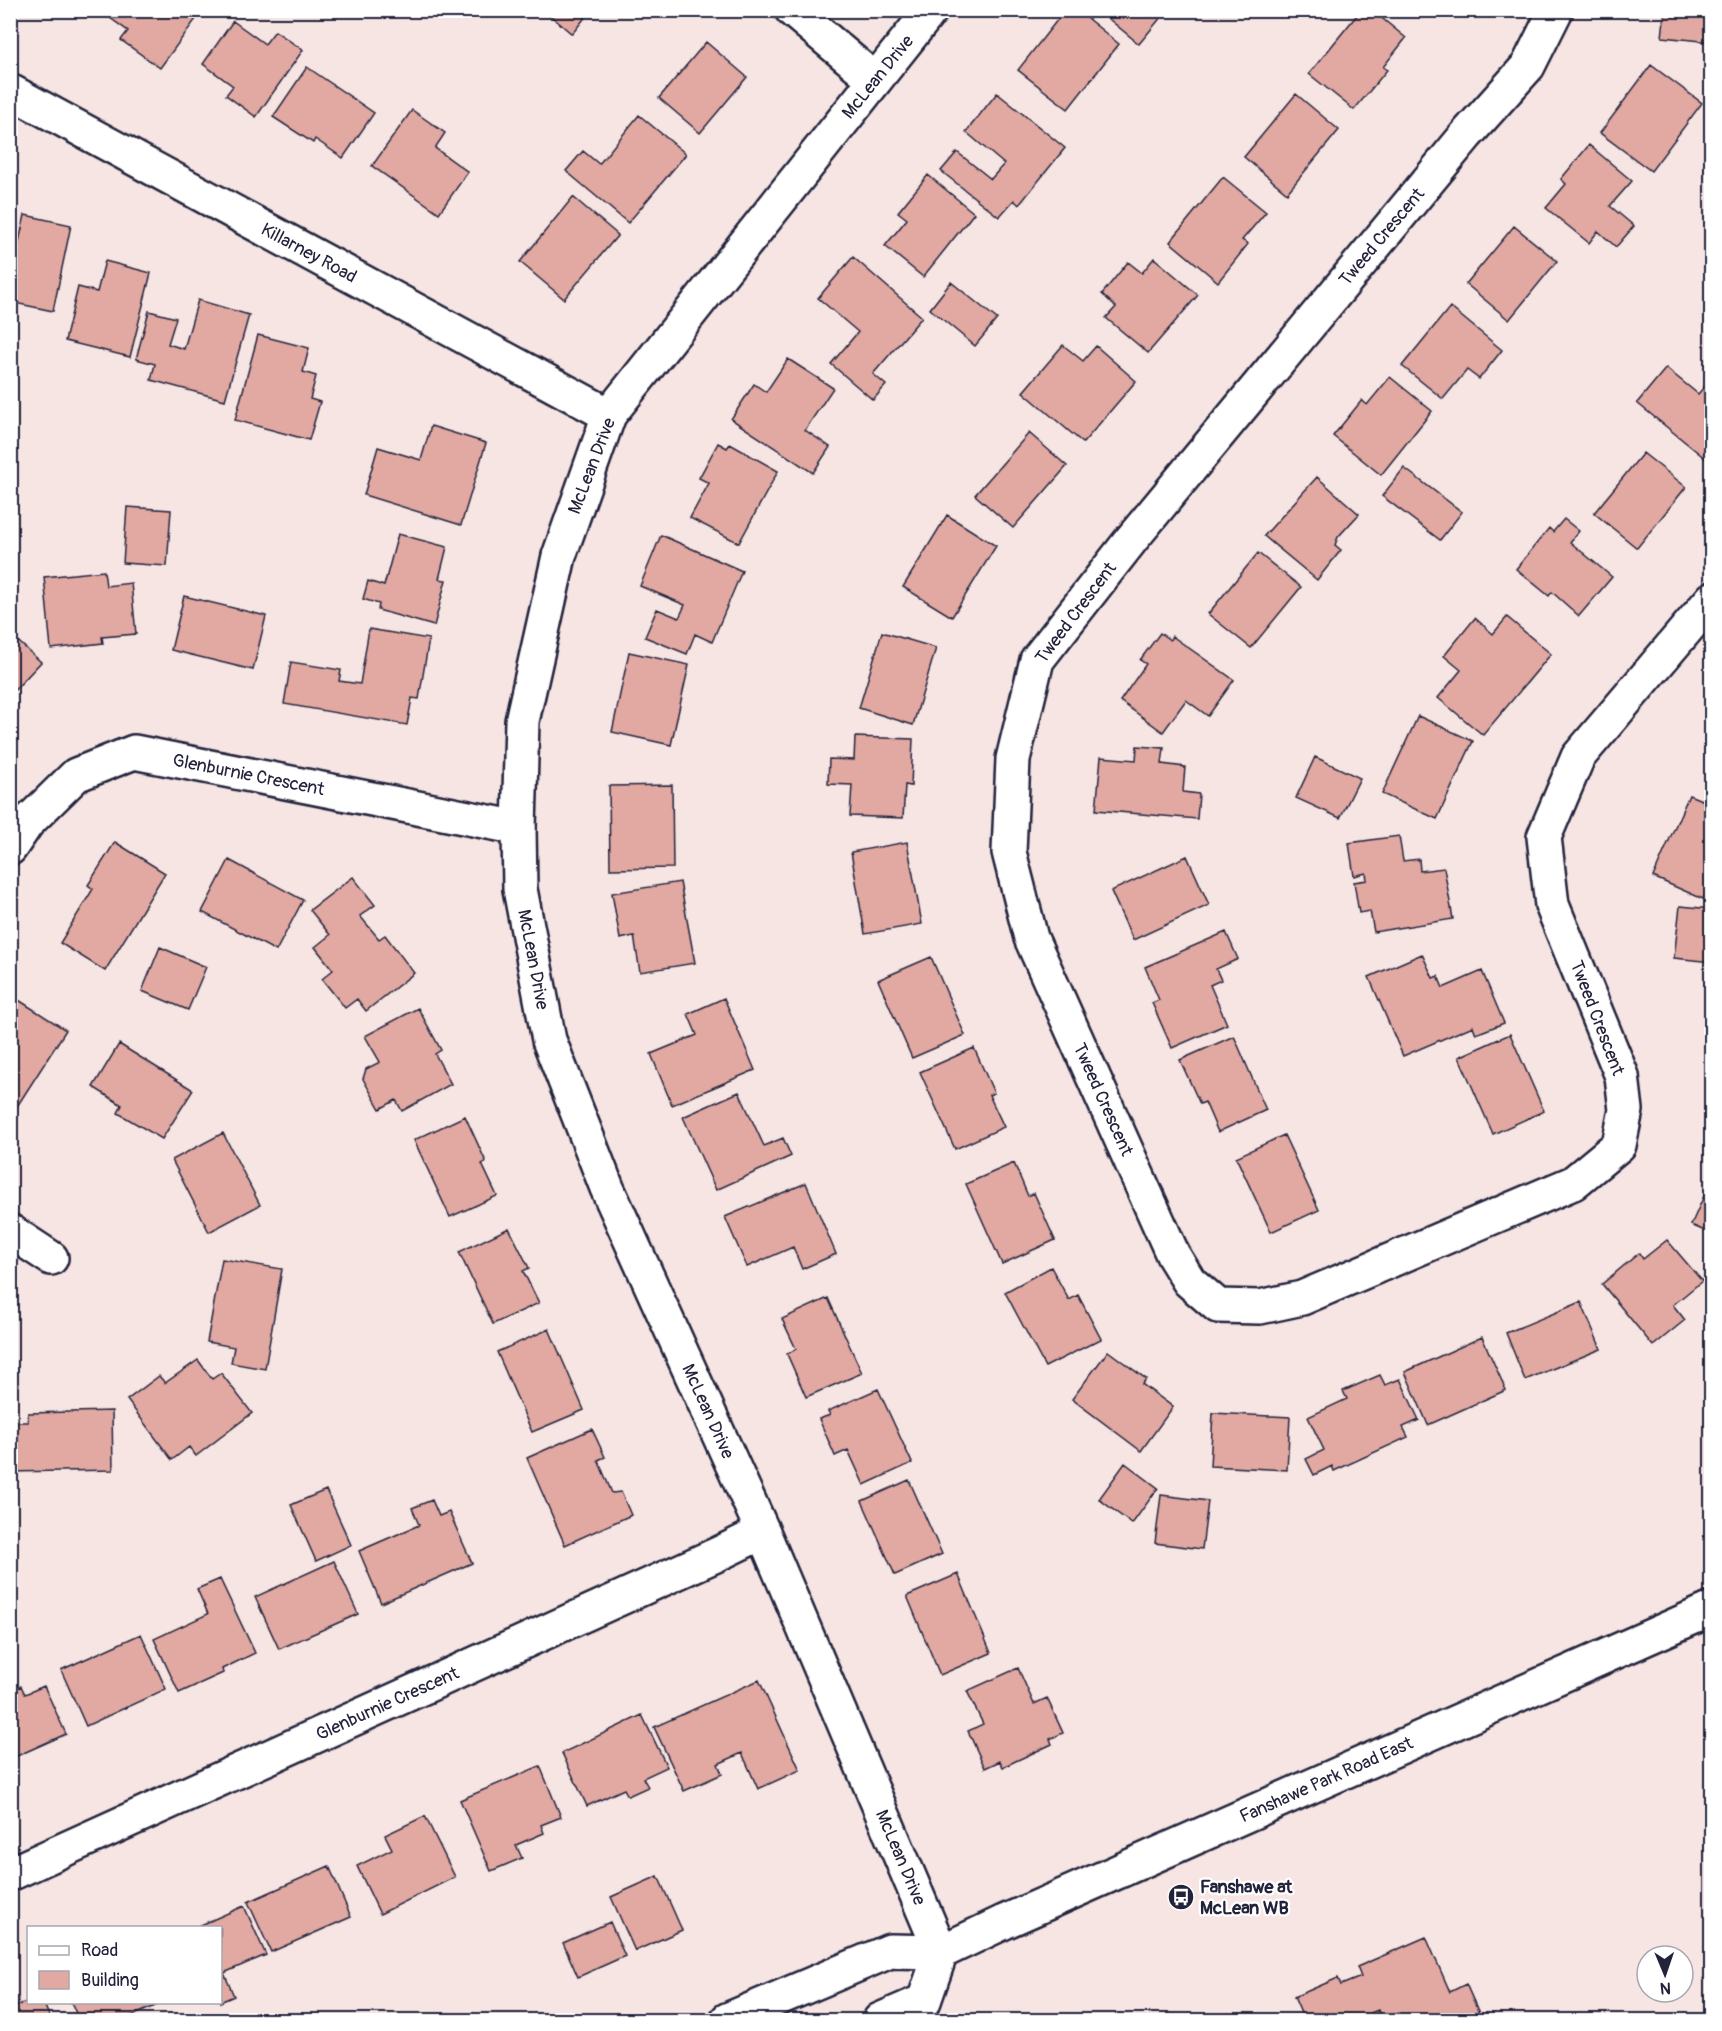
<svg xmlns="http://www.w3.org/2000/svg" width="1722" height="2031" font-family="Pangolin,sans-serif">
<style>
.building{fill:#e2a8a2;stroke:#22223b;stroke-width:1.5}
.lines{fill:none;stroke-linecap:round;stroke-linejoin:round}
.minor-casing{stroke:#22223b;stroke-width:38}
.major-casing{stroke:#22223b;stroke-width:38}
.minor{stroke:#fff;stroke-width:33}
.major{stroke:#fff;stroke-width:33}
.labels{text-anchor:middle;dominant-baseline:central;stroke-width:4.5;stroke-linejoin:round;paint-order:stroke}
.street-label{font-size:18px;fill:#22223b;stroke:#fff}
.poi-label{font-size:18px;font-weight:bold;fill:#22223b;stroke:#fff;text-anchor:start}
</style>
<rect width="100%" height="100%" fill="#f6e5e3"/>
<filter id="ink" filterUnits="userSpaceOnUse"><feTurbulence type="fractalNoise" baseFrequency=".0167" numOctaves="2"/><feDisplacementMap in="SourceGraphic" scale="12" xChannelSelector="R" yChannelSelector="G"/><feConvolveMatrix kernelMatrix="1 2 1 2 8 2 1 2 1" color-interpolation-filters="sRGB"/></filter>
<g filter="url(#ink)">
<path class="building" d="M99 10H185L196 19 160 68 121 40 128 31Z
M544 10H591L572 34Z
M1065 10H1077L1119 44 1068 109 1018 70Z
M1098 10H1167L1139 44Z
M1361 10H1372L1406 38 1383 67 1387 70 1354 110 1309 74Z
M1665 10H1712V42L1662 37Z
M233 21 265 44 275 31 303 50 256 117 226 95 233 86 203 64Z
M706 42 747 77 700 133 659 98Z
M1651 65 1702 103 1651 171 1600 133Z
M307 67 374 113 343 158 315 139 313 143 273 117Z
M997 93 1065 148 1019 205 1014 200 999 217 941 171 957 152 991 179 1004 164 966 132Z
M1296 94 1339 130 1287 193 1244 157Z
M412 110 445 133 435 148 468 172 439 213 372 166Z
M639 115 686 154 628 223 566 171 583 151 599 164Z
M1589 145 1632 181 1610 206 1634 226 1616 247 1598 231 1589 243 1546 208 1566 184 1561 179Z
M928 175 974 213 923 277 885 246 907 219 898 212Z
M1223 177 1266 212 1242 240 1248 244 1218 282 1170 242Z
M573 197 618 235 564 299 520 262Z
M25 215 71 225 53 311 10 302V245L18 246Z
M1514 226 1557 261 1509 320 1466 284Z
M853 257 922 317 873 374 886 385 873 400 831 364 858 332 818 298Z
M1154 258 1198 295 1148 353 1106 318 1116 307 1102 294 1128 262 1142 273Z
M105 261 151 273 130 357 65 341 78 287 97 292Z
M951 282 997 319 975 346 930 309Z
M198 300 249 315 225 400 151 380 155 364 136 359 149 311 176 318 168 344 184 349Z
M1450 307 1502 350 1479 379 1467 370 1443 399 1402 366Z
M258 335 309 348 303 372 316 376 310 399 320 402 309 440 235 420Z
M1063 345 1083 361 1096 346 1136 381 1083 443 1023 392Z
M788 359 833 388 805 430 830 447 813 473 731 419 754 384 766 392Z
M1666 368 1698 394 1712 378 1711 463 1637 403Z
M1390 377 1432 411 1381 475 1333 436 1362 400 1367 405Z
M431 426 486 443 461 525 364 495 378 447 421 460Z
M1029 433 1067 466 1013 528 975 495Z
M718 443 727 448 730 444 778 471 739 543 690 518 709 483 699 478Z
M1643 453 1686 487 1637 548 1594 513Z
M1404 468 1462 512 1440 540 1382 496Z
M1317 477 1359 514 1338 537 1335 545 1341 550 1317 580 1264 536Z
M127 507 171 510 167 566 123 563Z
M947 515 996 546 952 617 903 587Z
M1564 519 1579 531 1570 542 1612 577 1579 616 1552 592 1549 596 1516 569 1549 528 1553 532Z
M398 534 447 547 439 579 446 580 434 626 378 610 379 604 363 599 368 581 384 586Z
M661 535 742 571 712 642 695 634 687 654 645 637 657 609 679 618 685 605 640 586Z
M1258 553 1301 587 1251 648 1208 614Z
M104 571 106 586 131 583 136 634 102 637 103 643 51 649 44 577Z
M184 596 266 616 253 670 171 650Z
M1507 617 1551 654 1483 735 1438 698 1461 670 1444 656 1475 618 1493 634Z
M369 629 429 639 419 699 412 698 407 725 284 704 291 662 341 670 339 681 360 684Z
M882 632 936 648 913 725 859 708Z
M1160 633 1170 640 1172 636 1234 680 1208 716 1186 700 1163 732 1120 701 1146 664 1140 660Z
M10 634 41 662 10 695Z
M629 652 689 665 671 745 612 732Z
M1418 716 1473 741 1437 819 1382 794Z
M855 737 913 739 911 786 905 785 903 818 850 816 852 785 828 784 829 759 854 760Z
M1137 746 1164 748 1162 764 1185 767 1183 792 1199 794 1197 819 1096 810 1101 757 1136 760Z
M1315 757 1360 778 1340 818 1296 798Z
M672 785 673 868 610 869 609 786Z
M1689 795 1712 804V880L1703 899 1653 877Z
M1399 836 1403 861 1419 859 1420 871 1444 868 1453 919 1374 932 1370 911 1359 913 1354 882 1367 880 1366 873 1354 876 1349 843Z
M115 842 165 873 105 971 60 943 93 889 88 885Z
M907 842 922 924 865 934 851 852Z
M1187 856 1209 905 1133 940 1111 891Z
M229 860 303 900 276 951 202 912Z
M353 877 375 905 360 916 379 939 385 935 414 973 366 1011 357 999 345 1008 322 979 333 970 315 947 330 935 310 910Z
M680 882 695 963 640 972 634 936 620 939 612 893Z
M1680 906 1712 909V962L1674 958Z
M1226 932 1238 959 1216 969 1221 980 1210 985 1227 1024 1172 1048 1152 1003 1159 1000 1145 967Z
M160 947 206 967 188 1010 142 991Z
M1422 954 1433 978 1438 976 1443 988 1482 971 1504 1023 1476 1034 1473 1026 1403 1056 1369 977Z
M931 957 965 1035 912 1058 878 980Z
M724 998 755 1070 672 1105 651 1054 697 1035 688 1014Z
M17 999 66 1030 16 1108 10 1105V1009Z
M418 1008 441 1050 435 1054 451 1084 402 1111 396 1100 380 1109 363 1079 366 1069 380 1062 365 1036Z
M1510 1034 1544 1111 1493 1134 1459 1057Z
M1234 1036 1266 1110 1218 1132 1205 1102 1200 1104 1180 1060Z
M119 1044 193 1090 162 1139 118 1113 122 1105 93 1087Z
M974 1048 994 1093 989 1095 1004 1127 955 1149 920 1072Z
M739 1092 764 1146 783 1138 791 1156 716 1190 683 1117Z
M465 1116 486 1162 482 1164 497 1196 450 1217 414 1140Z
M223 1133 260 1205 209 1232 172 1160Z
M1284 1135 1319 1210 1271 1232 1236 1157Z
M1014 1163 1028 1196 1034 1193 1055 1240 1002 1264 966 1184Z
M1712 1178V1234L1691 1225Z
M806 1183 836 1254 802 1269 793 1247 747 1267 725 1217Z
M509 1228 529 1268 523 1271 539 1303 493 1324 459 1252Z
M1667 1240 1702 1281 1673 1305 1685 1320 1653 1346 1602 1284 1639 1253 1643 1259Z
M222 1259 282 1269 265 1369 231 1363 234 1347 207 1342Z
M1051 1267 1069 1300 1078 1295 1101 1339 1045 1367 1005 1292Z
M828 1298 862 1373 806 1397 787 1354 796 1349 782 1319Z
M1581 1302 1601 1349 1525 1380 1506 1333Z
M549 1329 584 1410 532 1432 497 1352Z
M1482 1337 1506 1390 1428 1425 1405 1372Z
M1108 1351 1146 1379 1142 1384 1173 1407 1141 1451 1072 1399Z
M198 1360 212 1379 221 1373 252 1413 196 1456 189 1447 172 1460 127 1400 159 1376 165 1383Z
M1380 1375 1385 1385 1400 1379 1419 1420 1403 1427 1408 1437 1334 1471 1332 1466 1314 1475 1306 1459 1324 1450 1308 1417 1347 1399 1343 1391Z
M878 1389 912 1463 864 1485 848 1450 835 1456 819 1419 830 1415 828 1411Z
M112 1411 113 1470 10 1472V1422H28V1413Z
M1213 1413 1290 1417 1287 1470 1210 1466Z
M592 1429 605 1457 598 1460 612 1493 621 1492 631 1515 565 1545 527 1458Z
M1125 1463 1158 1488 1132 1524 1099 1499Z
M909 1480 942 1554 895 1575 862 1501Z
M326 1490 351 1545 316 1561 291 1505Z
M1161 1495 1208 1501 1202 1549 1155 1543Z
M432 1500 439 1516 449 1512 472 1563 381 1603 359 1551 419 1525 412 1508Z
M334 1561 358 1614 279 1649 255 1597Z
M958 1574 991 1653 940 1675 907 1596Z
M220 1579 255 1653 222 1669 223 1673 179 1693 154 1639 208 1614 197 1589Z
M141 1634 166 1689 86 1726 61 1670Z
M1018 1668 1034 1704 1047 1698 1063 1733 1050 1739 1052 1744 1003 1767 1000 1761 985 1768 968 1731 983 1724 967 1691Z
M759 1680 800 1770 758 1789 742 1753 718 1764 722 1774 684 1791 654 1727Z
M21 1686 25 1694 44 1686 66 1734 10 1759V1691Z
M642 1715 667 1767 643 1778 648 1787 628 1796 624 1789 587 1806 562 1753Z
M540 1766 561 1817 541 1825 544 1833 516 1845 522 1858 491 1871 460 1800Z
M425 1816 455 1877 380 1914 357 1866 392 1849 385 1835Z
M329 1866 351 1917 271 1952 248 1902Z
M658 1876 682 1930 635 1951 611 1897Z
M244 1906 266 1955 224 1973 234 1996 220 2002V1928H194Z
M610 1922 625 1956 578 1977 563 1943Z
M1426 1937 1450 1992 1466 1984 1482 2020H1394L1392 2015 1381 2019 1378 2010 1353 2020H1304L1294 1997 1338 1978 1341 1985 1361 1977 1357 1967Z
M28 2001 43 2002 51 2020H10V2009Z
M71 2002H159L160 2004 123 2020H79Z"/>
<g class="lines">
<defs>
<g id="minor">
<path d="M792 10 875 80"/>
<path id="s1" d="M931 10 609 415 559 556 522 721 519 828 520 889 549 1040 607 1188 763 1532 941 1952"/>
<path id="s2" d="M1556 10 1528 66 1467 134 1131 540 1037 660 1013 759 1009 852 1031 938 1173 1255 1189 1281 1218 1306 1260 1307 1302 1298 1573 1183 1619 1145 1626 1110 1622 1076 1552 905 1544 837 1578 757 1712 599"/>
<path id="s3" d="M10 91 609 415"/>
<path id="s4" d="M10 848 27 823 76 775 134 752 519 828"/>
<path d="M10 1231 51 1258"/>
<path id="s5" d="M10 1874 718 1554 763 1532"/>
</g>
<g id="major">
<path id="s6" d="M727 2020 890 1951 941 1952 1004 1922 1712 1609"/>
<path d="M880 2020 924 2001 941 1952"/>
</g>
</defs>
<use href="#minor" class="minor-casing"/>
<use href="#major" class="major-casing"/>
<use href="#minor" class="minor"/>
<use href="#major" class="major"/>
</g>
</g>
<defs>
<symbol id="bus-disc" viewBox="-11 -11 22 22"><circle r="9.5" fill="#22223b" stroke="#fff"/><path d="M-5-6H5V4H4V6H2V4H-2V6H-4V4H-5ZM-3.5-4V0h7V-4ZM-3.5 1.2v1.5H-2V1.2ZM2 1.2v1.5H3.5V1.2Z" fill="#fff"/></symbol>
</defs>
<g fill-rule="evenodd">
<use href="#bus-disc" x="1166" y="1882" width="30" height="30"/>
</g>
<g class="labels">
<g class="street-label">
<text transform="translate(878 77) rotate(-51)">McLean Drive</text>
<text transform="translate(1382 237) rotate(-50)">Tweed Crescent</text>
<text stroke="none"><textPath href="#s3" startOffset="340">Killarney Road</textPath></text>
<text transform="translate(592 466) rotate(-69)">McLean Drive</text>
<text transform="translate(1076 613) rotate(-53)">Tweed Crescent</text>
<text stroke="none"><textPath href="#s4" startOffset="278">Glenburnie Crescent</textPath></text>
<text stroke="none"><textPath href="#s1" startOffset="1076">McLean Drive</textPath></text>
<text transform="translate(1597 1018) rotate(69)">Tweed Crescent</text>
<text stroke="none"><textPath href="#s2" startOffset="1294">Tweed Crescent</textPath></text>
<text stroke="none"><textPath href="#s1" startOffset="1562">McLean Drive</textPath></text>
<text stroke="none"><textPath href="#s5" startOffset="414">Glenburnie Crescent</textPath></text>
<text stroke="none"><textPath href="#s6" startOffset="650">Fanshawe Park Road East</textPath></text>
<text stroke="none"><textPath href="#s1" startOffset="2048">McLean Drive</textPath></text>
</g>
<g class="poi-label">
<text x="1200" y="1887">Fanshawe at<tspan x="1200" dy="21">McLean WB</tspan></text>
</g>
</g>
<rect width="1722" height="2031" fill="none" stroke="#fff" stroke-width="36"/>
<rect x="18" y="18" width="1686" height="1995" fill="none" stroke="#22223b" stroke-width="2" filter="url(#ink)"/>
<rect x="27" y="1926" width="195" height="78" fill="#ffffff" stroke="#a7a7b1" stroke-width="1.5"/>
<rect x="39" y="1946" width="30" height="9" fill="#ffffff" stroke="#a7a7b1" stroke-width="1.5"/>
<text x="81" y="1956" font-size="18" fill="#22223b">Road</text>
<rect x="39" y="1971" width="30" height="18" fill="#e2a8a2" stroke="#a7a7b1" stroke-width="1.5"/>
<text x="81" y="1986" font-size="18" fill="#22223b">Building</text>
<g transform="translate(1665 1974) rotate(178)"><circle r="28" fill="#ffffff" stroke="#a7a7b1" stroke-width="1.5"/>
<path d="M0-4.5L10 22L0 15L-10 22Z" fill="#22223b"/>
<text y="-9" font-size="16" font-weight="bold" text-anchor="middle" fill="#22223b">N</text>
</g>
</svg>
